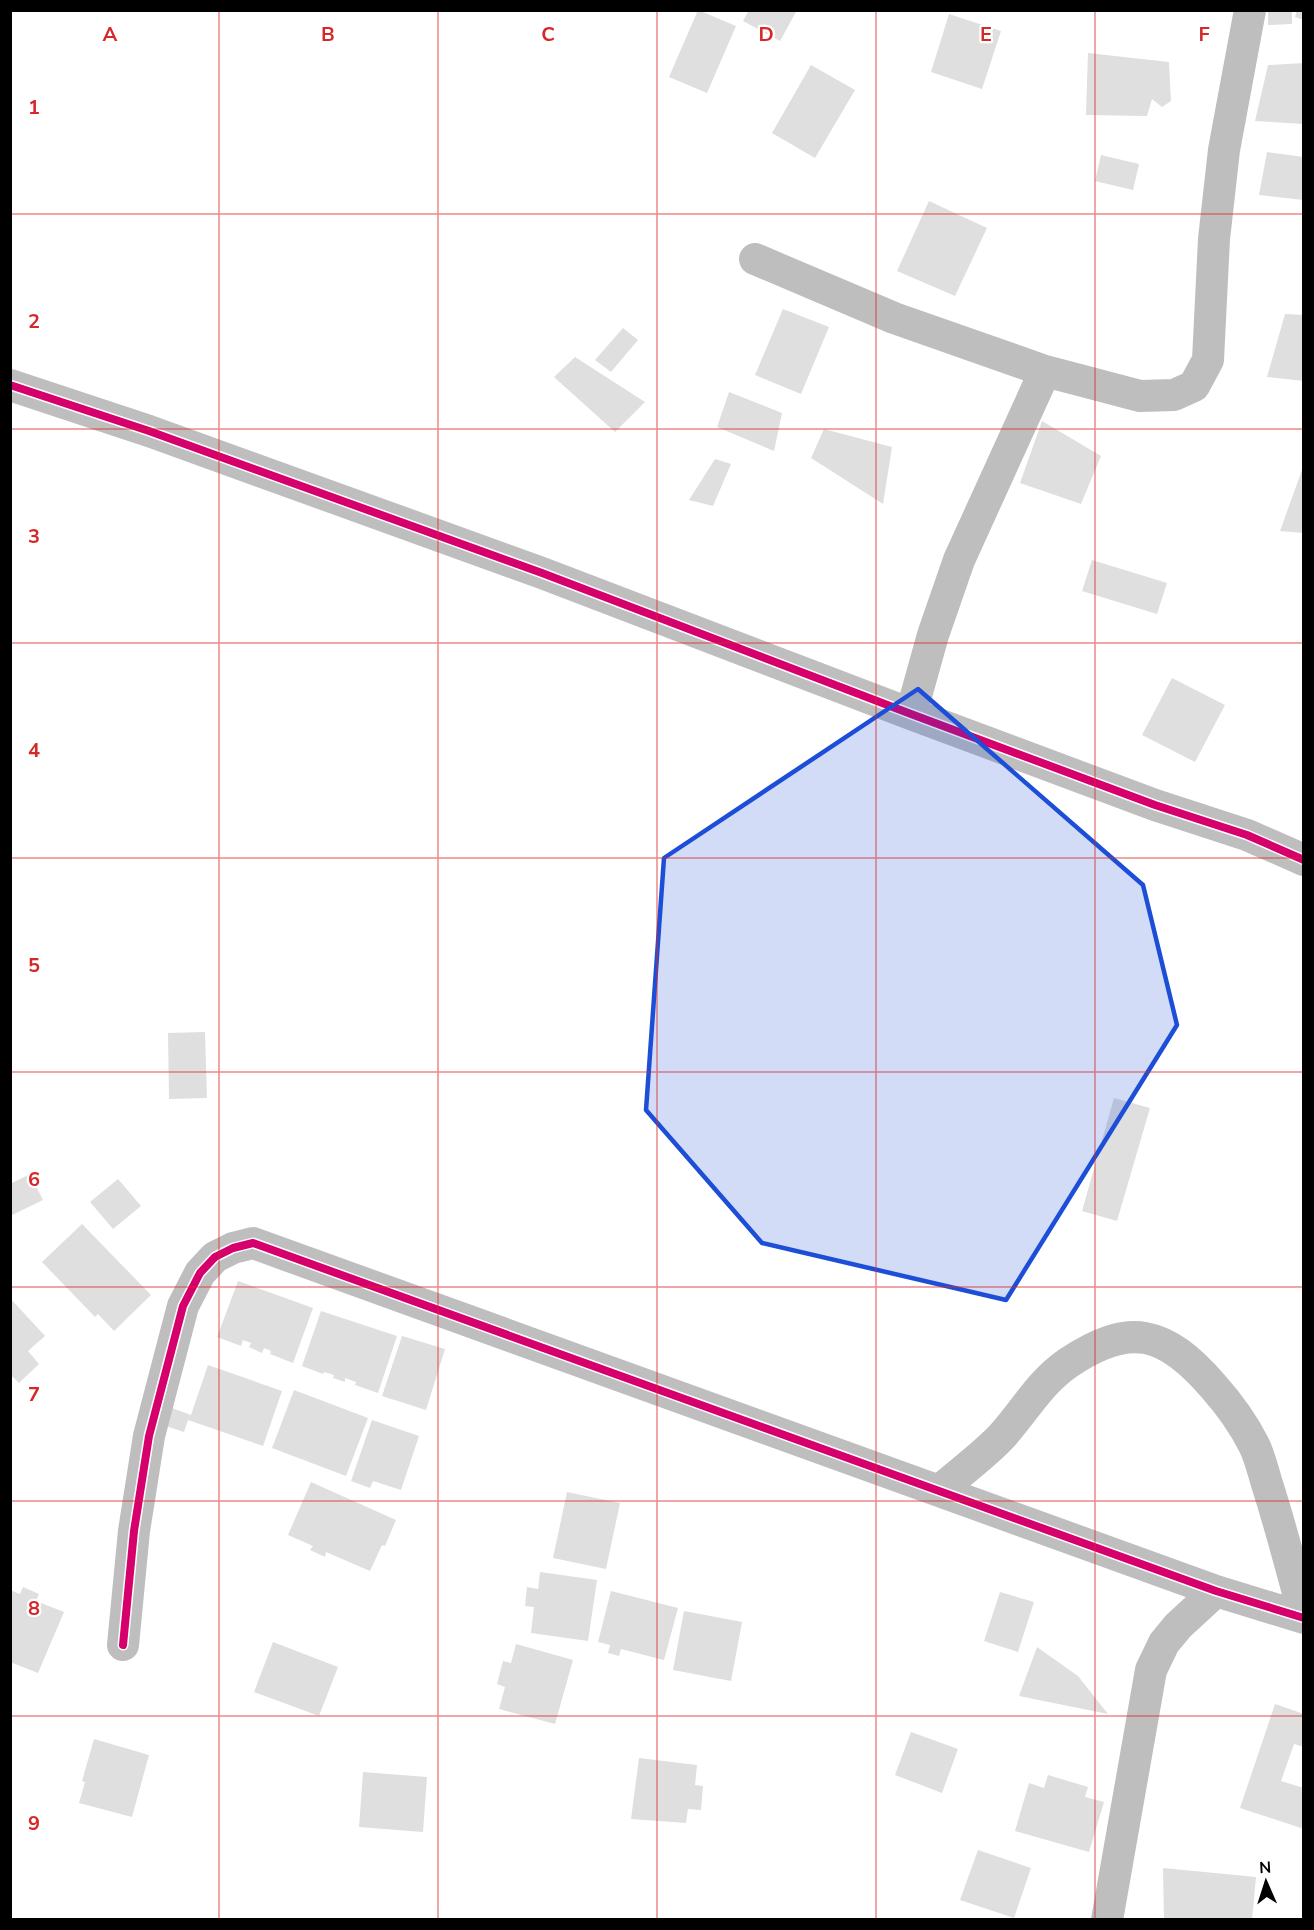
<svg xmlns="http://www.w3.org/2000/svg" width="1314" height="1930" font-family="'Nunito Sans',sans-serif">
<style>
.building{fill:#dfdfdf}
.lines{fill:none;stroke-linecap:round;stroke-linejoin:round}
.minor{stroke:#bebebe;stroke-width:32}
.cycleway-casing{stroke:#fff;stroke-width:11}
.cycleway{stroke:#d6006c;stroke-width:8}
.marked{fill:#1d4ed8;fill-opacity:0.2;stroke:#1d4ed8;stroke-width:4.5;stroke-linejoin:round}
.grid{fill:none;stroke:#d62828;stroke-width:1.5;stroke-opacity:0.55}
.grid-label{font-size:20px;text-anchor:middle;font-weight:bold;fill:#d62828;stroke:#fff;stroke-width:4.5;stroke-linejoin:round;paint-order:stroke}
</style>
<rect width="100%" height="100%" fill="#fff"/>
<path class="building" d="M698 10 736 26 707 93 669 77Z
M749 10H797L780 41 743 21Z
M1268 10H1292V24L1268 25Z
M1297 10H1304V20L1295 17Z
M949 14 1001 31 982 89 931 72Z
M1088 53 1169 62 1171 101 1162 107 1152 99 1147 116 1086 115Z
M1304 63V124L1255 121 1268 65Z
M811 65 855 90 815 158 772 133Z
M1267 152 1304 157V200L1259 195Z
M1101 155 1139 164 1133 190 1095 181Z
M929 201 987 228 955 296 897 271Z
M783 309 829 327 801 394 755 375Z
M1285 314 1304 315V381L1267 377Z
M623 328 638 340 611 372 595 360Z
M575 357 645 402 615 432 554 377Z
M729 392 782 413 774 451 717 427Z
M1042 421 1101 456 1081 504 1020 483Z
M824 429 892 447 883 504 811 458Z
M715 459 731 464 713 506 689 500Z
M1303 467 1304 533 1280 531Z
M1092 560 1167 583 1157 614 1082 591Z
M1172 678 1225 705 1195 762 1142 735Z
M205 1032 207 1098 169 1099 168 1033Z
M1114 1098 1150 1108 1117 1221 1082 1211Z
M30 1174 43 1200 10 1216V1184Z
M118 1179 141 1206 113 1229 90 1202Z
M82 1224 151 1295 114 1331 98 1314 95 1317 42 1262Z
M238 1281 313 1308 293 1363 270 1354 271 1351 264 1348 262 1353 249 1347 251 1343 243 1340 241 1346 217 1337Z
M10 1298 45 1336 28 1351 39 1364 19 1383 10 1374Z
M321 1311 397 1336 378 1393 355 1385 356 1382 345 1378V1382L333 1378 334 1375 324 1372 323 1374 302 1366Z
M402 1336 445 1349 426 1410 382 1396Z
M208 1365 282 1391 263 1446 188 1420 184 1432 163 1425 169 1407 191 1415Z
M294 1390 368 1418 346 1476 272 1448Z
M372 1420 419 1436 401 1490 373 1481 370 1488 351 1481Z
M311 1482 396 1520 385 1546 382 1545 370 1571 326 1552 325 1557 310 1550 313 1546 288 1535Z
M567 1492 620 1503 606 1569 553 1558Z
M540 1572 597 1580 588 1641 531 1633 534 1607 525 1606 527 1587 538 1589Z
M23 1587 39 1594 36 1601 64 1612 38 1673 10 1662V1590L20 1594Z
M611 1591 678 1608 664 1660 621 1649 619 1656 608 1653 610 1645 598 1642Z
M1000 1592 1034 1602 1018 1652 984 1641Z
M684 1611 742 1622 731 1681 673 1670Z
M273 1642 338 1667 319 1716 254 1692Z
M516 1644 573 1660 555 1724 499 1709 505 1687 497 1684 503 1661 511 1663Z
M1037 1647 1078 1676 1108 1714 1019 1696Z
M1275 1704 1304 1714V1747L1294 1744 1281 1781 1304 1788V1829L1240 1808Z
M911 1732 958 1749 942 1793 895 1775Z
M94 1739 149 1755 132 1817 79 1803 85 1782 82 1781Z
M639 1758 697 1765 695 1785 703 1786 701 1810 688 1809 686 1823 631 1819Z
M363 1772 427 1777 423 1832 359 1827Z
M1048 1775 1088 1787 1085 1797 1104 1802 1089 1852 1015 1831 1029 1783 1044 1788Z
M978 1850 1031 1868 1014 1918 960 1900Z
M1163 1868 1256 1877 1252 1920H1164Z"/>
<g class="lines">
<path class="minor" d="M755 259 894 318 1045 371 1140 396 1174 395 1194 386 1208 360 1214 239 1224 150 1250 10
M10 385 149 431 542 573 911 714 1155 805 1247 835 1304 860
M911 714 933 635 959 560 1045 371
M939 1491C959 1473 982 1457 1001 1437 1024 1412 1039 1383 1068 1363 1130 1321 1165 1331 1213 1386 1229 1404 1243 1423 1254 1445 1260 1457 1263 1471 1267 1484 1281 1527 1292 1571 1304 1615
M123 1645 134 1531 149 1436 183 1306 200 1273 215 1257 233 1248 253 1243 1216 1591 1304 1618
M1107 1920 1151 1670 1164 1643 1178 1626 1216 1591"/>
<defs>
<path id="cycleway" d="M10 385 149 431 542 573 911 714 1155 805 1247 835 1304 860
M123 1645 134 1531 149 1436 183 1306 200 1273 215 1257 233 1248 253 1243 1216 1591 1304 1618"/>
</defs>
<use href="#cycleway" class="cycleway-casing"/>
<use href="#cycleway" class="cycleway"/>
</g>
<path class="marked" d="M918 689 1143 885 1177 1025 1006 1300 762 1243 646 1110 664 858Z"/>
<path class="grid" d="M219 10V1920M438 10V1920M657 10V1920M876 10V1920M1095 10V1920M10 214H1304M10 429H1304M10 643H1304M10 858H1304M10 1072H1304M10 1287H1304M10 1501H1304M10 1716H1304"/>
<g class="grid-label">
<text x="110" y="41">A</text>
<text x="328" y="41">B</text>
<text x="548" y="41">C</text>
<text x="766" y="41">D</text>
<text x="986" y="41">E</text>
<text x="1204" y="41">F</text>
<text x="34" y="114">1</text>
<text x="34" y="328">2</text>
<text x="34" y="543">3</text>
<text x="34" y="757">4</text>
<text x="34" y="972">5</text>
<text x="34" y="1186">6</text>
<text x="34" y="1401">7</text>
<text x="34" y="1615">8</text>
<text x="34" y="1830">9</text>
</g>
<rect width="1314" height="1930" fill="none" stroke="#000000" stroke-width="24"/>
<g transform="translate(1266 1882) rotate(357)" stroke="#ffffff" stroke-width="4.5" paint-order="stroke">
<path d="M0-4.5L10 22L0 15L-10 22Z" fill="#000000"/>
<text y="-9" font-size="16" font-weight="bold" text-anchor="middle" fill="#000000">N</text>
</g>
</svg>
